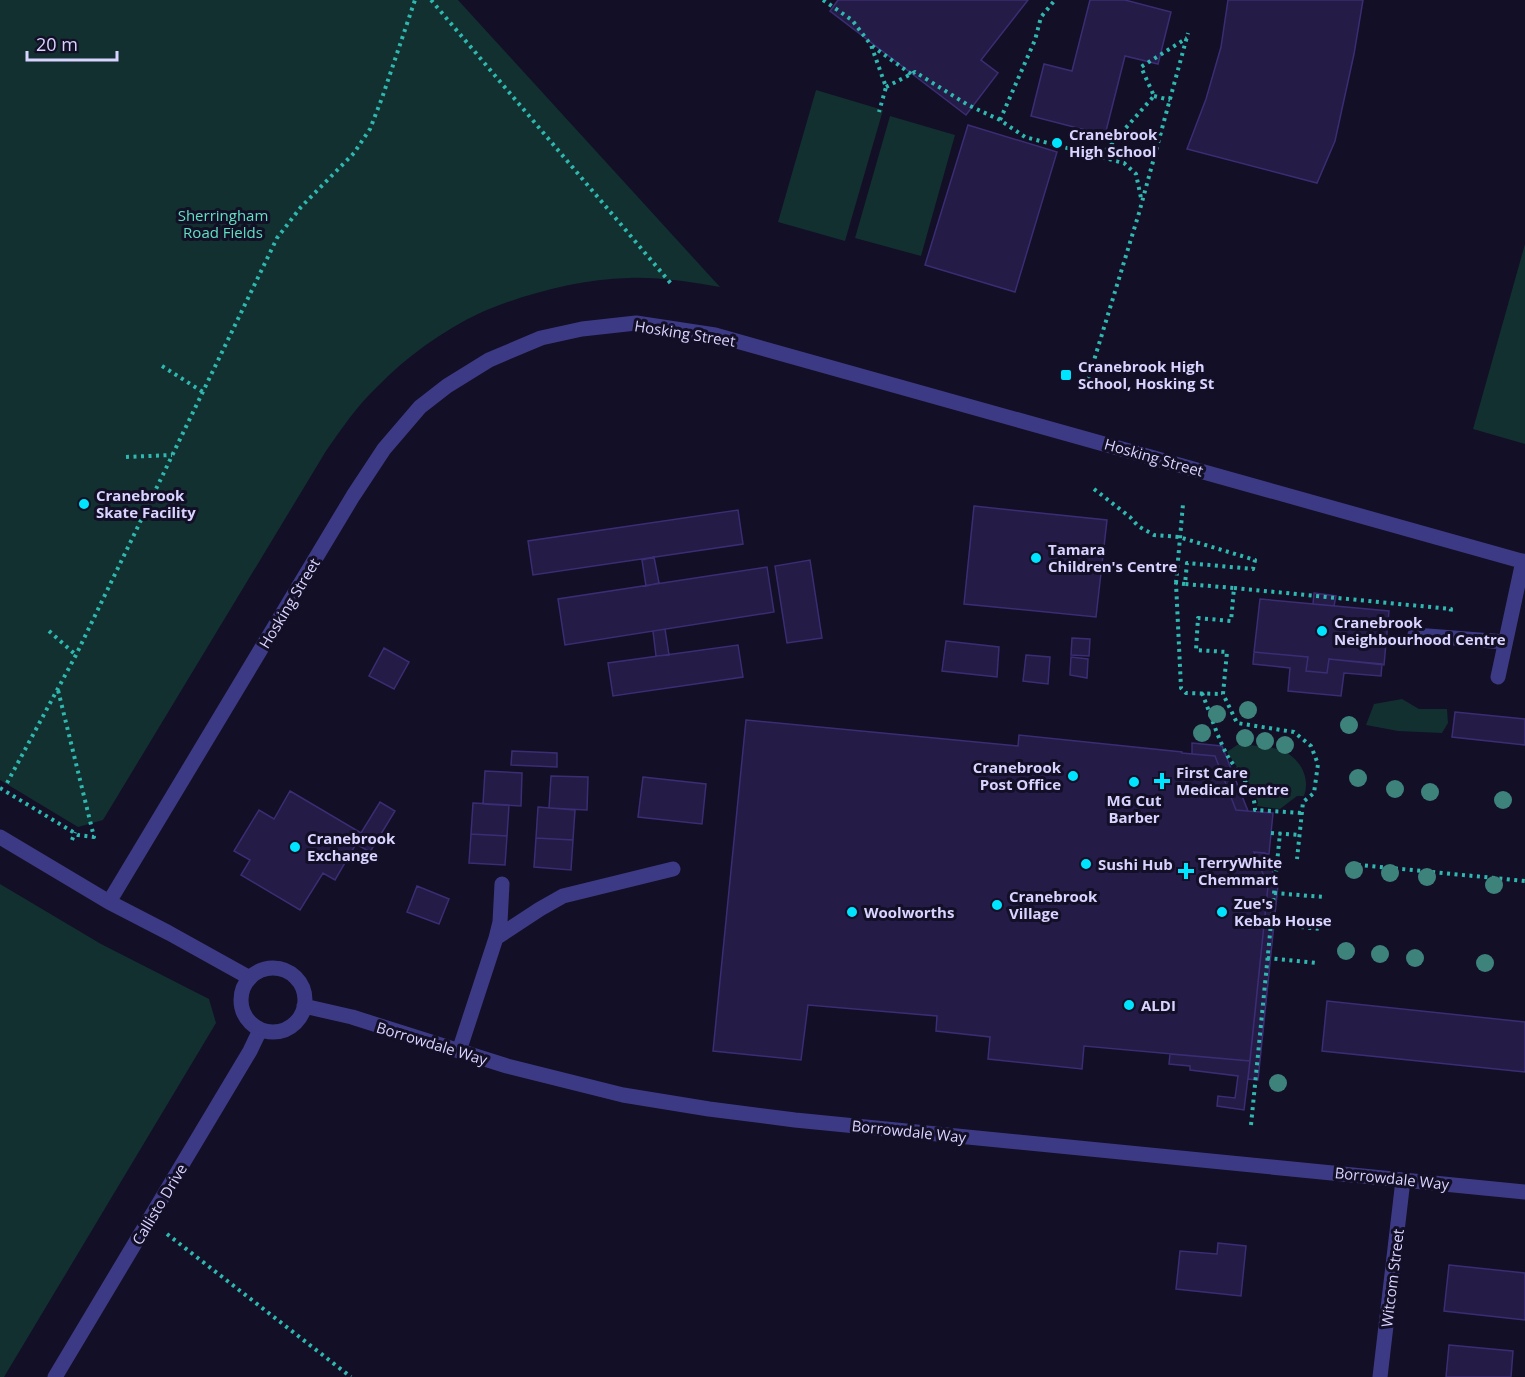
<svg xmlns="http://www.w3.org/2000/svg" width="1525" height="1377" font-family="'Open Sans',sans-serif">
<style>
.green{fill:#12302f}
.building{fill:#241b47;stroke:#3b2d73;stroke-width:1.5}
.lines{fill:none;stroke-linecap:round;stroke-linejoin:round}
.path{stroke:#2fb8b0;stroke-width:4;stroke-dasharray:3 4.5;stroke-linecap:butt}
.minor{stroke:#3d3a85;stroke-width:15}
.tree{fill:#3d827b}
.poi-dot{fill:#00e5ff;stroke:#130f26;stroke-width:2}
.labels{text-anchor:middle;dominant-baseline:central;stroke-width:6;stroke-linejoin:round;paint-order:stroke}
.poi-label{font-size:15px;font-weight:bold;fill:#d9d4ff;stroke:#130f26;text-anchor:start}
.park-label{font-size:15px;fill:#5fe0c0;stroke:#130f26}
.street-label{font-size:15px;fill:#d9d4ff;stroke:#130f26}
</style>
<rect width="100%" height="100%" fill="#130f26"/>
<path class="green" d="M0 0H458L720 287C690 282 659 277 629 278 587 279 545 289 505 303 497 306 488 309 480 313 442 331 406 357 377 387 357 406 342 428 326 451L103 820 78 827 0 780Z
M816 90 883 110 845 241 778 222Z
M890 116 955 135 921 256 855 238Z
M1525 244V444L1473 429Z
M1402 699 1419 709H1447L1448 723 1442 733 1398 731 1366 725 1374 704Z
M1237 745C1250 745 1268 746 1280 750 1299 756 1311 777 1304 796H1297L1280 809 1257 806 1258 802 1247 779 1239 770 1227 752Z
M0 884 101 944 209 999 216 1023 4 1377H0Z"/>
<path class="building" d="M838 0H1028L981 60 998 73 966 115 830 11Z
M1090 0H1125L1171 12 1158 64 1125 56 1105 135 1031 116 1044 64 1072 71Z
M1228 0H1363L1354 54 1335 141 1317 183 1187 149 1206 99 1221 47Z
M968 125 1057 152 1015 292 925 265Z
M974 506 1107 520 1096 617 964 604Z
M738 510 743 544 533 575 528 541Z
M654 557 659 583 646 586 642 560Z
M810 560 822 638 787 643 775 566Z
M767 567 774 612 565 645 558 599Z
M1314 593 1336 596 1334 606 1313 604Z
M1260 599 1389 611 1384 665 1329 659 1327 673 1306 671 1308 657 1254 652Z
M665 629 669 655 656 656 653 631Z
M1072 638 1090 639 1089 656 1071 655Z
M946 641 999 647 997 677 942 671Z
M738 645 743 677 613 696 608 663Z
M384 648 409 662 394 689 369 676Z
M1254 652 1308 657 1306 671 1327 673 1329 659 1382 664 1381 676 1344 673 1341 696 1288 691 1290 668 1253 664Z
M1026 655 1050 657 1048 684 1023 681Z
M1071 657 1088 659 1087 678 1070 675Z
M1455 712 1525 719V745L1452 737Z
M746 720 1018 746 1019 735 1182 752V753L1215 756 1236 810 1273 813 1269 854 1254 852 1268 886 1250 1061 1084 1046 1082 1069 988 1059 990 1037 936 1031 937 1016 808 1005 801 1060 713 1051Z
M1192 743 1222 746 1248 811 1236 810 1215 756 1192 754Z
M512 751 557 753V767L511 765Z
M485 771 522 773 521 806 483 804Z
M551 776 588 777 587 810 549 808Z
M643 777 706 784 702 824 638 817Z
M290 791 361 833 380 802 395 811 370 852 356 844 335 880 323 873 300 910 241 875 250 860 234 851 259 810 274 819Z
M473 803 509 805 507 836 471 834Z
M538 807 575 810 573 840 536 838Z
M471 834 507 836 505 865 469 863Z
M536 838 573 840 571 870 534 867Z
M1254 852 1265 853 1278 885 1258 1080 1248 1079 1268 886Z
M417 886 449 899 439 924 407 912Z
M1327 1001 1525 1022V1072L1322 1051Z
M1170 1054 1250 1061 1244 1110 1217 1106 1218 1096 1235 1098 1238 1076 1190 1070V1066L1169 1064Z
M1218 1243 1246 1246 1241 1296 1176 1289 1180 1251 1217 1254Z
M1449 1265 1525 1273V1320L1444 1311Z
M1449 1345 1513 1351 1511 1377H1446Z"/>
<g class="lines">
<path class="path" d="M431 0 673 286
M823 0 852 20 871 45 886 87 879 112
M872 46 911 74
M886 87 915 72 968 105 1000 120 1025 137 1124 163 1136 174 1141 198
M1154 96 1170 100
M1000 120 1035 40 1041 17 1055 0
M1101 156 1154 96 1141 67 1187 38
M162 366 203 392
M1088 380 1139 213 1188 33
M126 457 172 455
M1094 489 1130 517 1138 526 1154 535 1179 537 1255 560 1253 569 1187 563 1185 584 1234 588 1231 621 1198 618 1196 650 1227 652 1223 694 1237 723 1294 732 1311 746 1318 764 1314 793 1303 802 1297 859
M1176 583 1183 504
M1185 584 1176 583 1181 688 1186 693 1222 694
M1234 588 1451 609 1450 616
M49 631 76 655
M1202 693C1210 713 1217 736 1227 755 1237 772 1255 788 1255 810L1302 813
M7 783 76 655 277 238 301 207 354 153 370 129 382 98 415 0
M0 788 78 835 94 837 58 690
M1271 833 1299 835
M72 840 75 832
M1350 864 1525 881
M1274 893 1324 897
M1271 924 1321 929
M1267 958 1317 963
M1251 1125 1280 833
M167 1234 351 1377"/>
<path class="minor" d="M1415 635 1505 642
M1498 677 1523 561
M0 837 109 902 169 933 250 978
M109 902 353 496 384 449 420 407 447 386 489 360 541 338 582 329 636 323 715 335 1525 562
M496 938 500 922 502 884
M241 1000a32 32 0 1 1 64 0a32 32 0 1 1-64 0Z
M304 1006 352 1017 507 1066 623 1095 709 1109 795 1120 1525 1192
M459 1051 496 938 540 909 563 896 673 869
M55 1377 250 1051 260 1030
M1380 1377 1403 1180"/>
</g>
<g class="tree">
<circle cx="1248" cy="710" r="9"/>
<circle cx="1217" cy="714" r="9"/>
<circle cx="1349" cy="725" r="9"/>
<circle cx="1202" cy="733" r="9"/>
<circle cx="1245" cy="738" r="9"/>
<circle cx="1265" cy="741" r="9"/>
<circle cx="1285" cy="745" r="9"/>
<circle cx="1358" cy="778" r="9"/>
<circle cx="1395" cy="789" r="9"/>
<circle cx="1430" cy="792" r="9"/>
<circle cx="1503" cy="800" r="9"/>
<circle cx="1354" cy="870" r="9"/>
<circle cx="1390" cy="873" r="9"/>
<circle cx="1427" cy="877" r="9"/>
<circle cx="1494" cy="885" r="9"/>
<circle cx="1346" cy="951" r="9"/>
<circle cx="1380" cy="954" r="9"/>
<circle cx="1415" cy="958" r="9"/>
<circle cx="1485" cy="963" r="9"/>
<circle cx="1278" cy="1083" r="9"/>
</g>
<g class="poi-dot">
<circle cx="1057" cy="143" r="6"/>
<rect x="1060" y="369" width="12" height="12" rx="3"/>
<circle cx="84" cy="504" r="6"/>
<circle cx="1036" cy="558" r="6"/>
<circle cx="1322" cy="631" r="6"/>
<circle cx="1073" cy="776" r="6"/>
<path d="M1159 772h6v6h6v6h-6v6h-6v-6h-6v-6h6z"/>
<circle cx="1134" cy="782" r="6"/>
<circle cx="295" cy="847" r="6"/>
<circle cx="1086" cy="864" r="6"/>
<path d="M1183 862h6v6h6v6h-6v6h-6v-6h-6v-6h6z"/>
<circle cx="997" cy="905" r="6"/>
<circle cx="852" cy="912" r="6"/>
<circle cx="1222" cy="912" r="6"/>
<circle cx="1129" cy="1005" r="6"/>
</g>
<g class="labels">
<g class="poi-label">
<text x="1069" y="134">Cranebrook<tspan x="1069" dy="17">High School</tspan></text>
<text x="1078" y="366">Cranebrook High<tspan x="1078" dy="17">School, Hosking St</tspan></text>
<text x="96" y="495">Cranebrook<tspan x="96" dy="17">Skate Facility</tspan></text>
<text x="1048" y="549">Tamara<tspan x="1048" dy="17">Children's Centre</tspan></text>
<text x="1334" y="622">Cranebrook<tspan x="1334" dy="17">Neighbourhood Centre</tspan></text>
<text x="1061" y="767" text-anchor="end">Cranebrook<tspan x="1061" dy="17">Post Office</tspan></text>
<text x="1176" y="772">First Care<tspan x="1176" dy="17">Medical Centre</tspan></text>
<text x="1134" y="800" text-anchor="middle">MG Cut<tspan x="1134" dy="17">Barber</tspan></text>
<text x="307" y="838">Cranebrook<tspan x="307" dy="17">Exchange</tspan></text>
<text x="1198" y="862">TerryWhite<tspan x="1198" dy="17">Chemmart</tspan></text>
<text x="1098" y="864">Sushi Hub</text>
<text x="1009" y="896">Cranebrook<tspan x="1009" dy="17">Village</tspan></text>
<text x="1234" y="903">Zue's<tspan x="1234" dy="17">Kebab House</tspan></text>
<text x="864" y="912">Woolworths</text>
<text x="1141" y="1005">ALDI</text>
</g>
<g class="park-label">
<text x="223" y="215">Sherringham<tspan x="223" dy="17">Road Fields</tspan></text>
</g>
<g class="street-label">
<text transform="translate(685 333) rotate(9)">Hosking Street</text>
<text transform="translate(1154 457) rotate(16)">Hosking Street</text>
<text transform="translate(289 603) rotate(-59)">Hosking Street</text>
<text transform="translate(432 1043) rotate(17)">Borrowdale Way</text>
<text transform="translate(909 1131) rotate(6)">Borrowdale Way</text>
<text transform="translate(1392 1178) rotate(6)">Borrowdale Way</text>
<text transform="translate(159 1204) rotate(-59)">Callisto Drive</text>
<text transform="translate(1392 1278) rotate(-83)">Witcom Street</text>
</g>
</g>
<path d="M27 51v9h90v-9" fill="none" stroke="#d9d4ff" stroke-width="3"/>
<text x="36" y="51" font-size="18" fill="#d9d4ff" stroke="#130f26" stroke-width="4.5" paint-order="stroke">20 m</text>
</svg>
